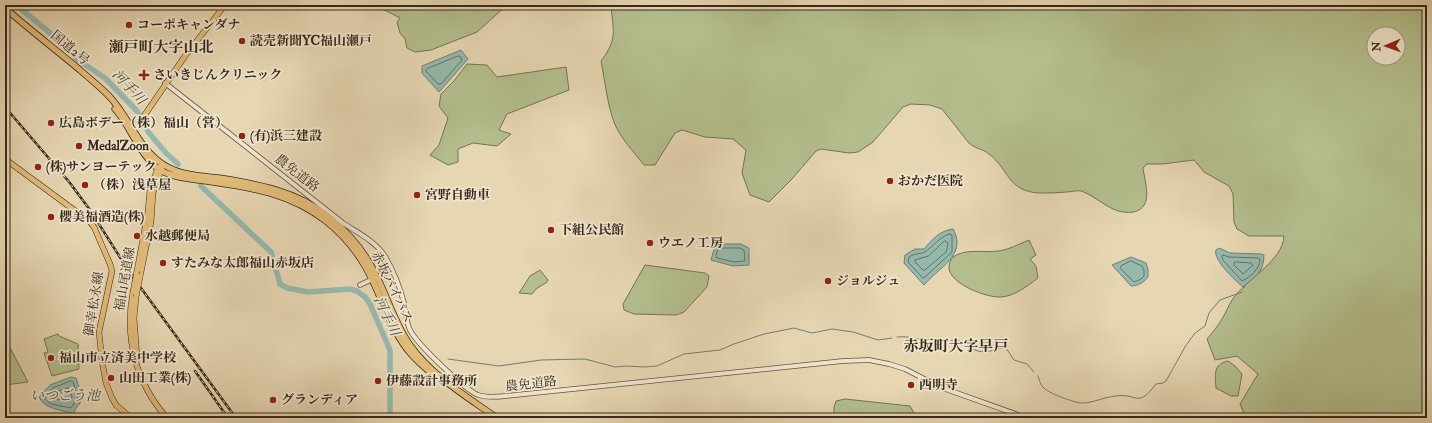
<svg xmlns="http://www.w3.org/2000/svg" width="1432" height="423" font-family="'IM FELL Double Pica','Noto Serif JP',serif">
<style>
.green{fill:#b4be8d;stroke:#757454;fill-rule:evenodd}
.water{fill:#96b9ae;stroke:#707f73}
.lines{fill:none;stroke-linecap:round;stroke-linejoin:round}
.shore{stroke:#667164;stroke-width:1}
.stream{stroke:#707f73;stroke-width:1}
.river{stroke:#96b9ae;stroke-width:5.5}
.minor-casing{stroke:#625440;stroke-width:5.5}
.major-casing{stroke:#36291a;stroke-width:6}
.highway-casing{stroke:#36291a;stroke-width:7}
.minor{stroke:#efe4cd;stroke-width:4}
.major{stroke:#e3bb79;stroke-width:5}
.highway{stroke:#e3bb79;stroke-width:5.5}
.rail-casing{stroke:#36291a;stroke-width:2.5}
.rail{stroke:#efe4cd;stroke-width:1;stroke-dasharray:3;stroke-linecap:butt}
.major-bridge-casing{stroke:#36291a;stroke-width:6;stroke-linecap:butt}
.major-bridge{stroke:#e3bb79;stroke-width:5}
.poi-dot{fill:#8f2418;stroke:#efe4cd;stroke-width:1.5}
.labels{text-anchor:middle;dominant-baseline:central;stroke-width:3.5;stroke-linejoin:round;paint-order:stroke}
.poi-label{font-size:13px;font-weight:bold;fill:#36291a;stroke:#efe4cd;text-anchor:start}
.street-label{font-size:13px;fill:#36291a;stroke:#efe4cd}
.water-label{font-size:14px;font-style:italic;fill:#4e4d3f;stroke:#efe4cd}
.quarter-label{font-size:15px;font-weight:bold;fill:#36291a;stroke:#efe4cd}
</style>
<rect width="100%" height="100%" fill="#e6d6b2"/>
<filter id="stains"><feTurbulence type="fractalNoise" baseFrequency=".005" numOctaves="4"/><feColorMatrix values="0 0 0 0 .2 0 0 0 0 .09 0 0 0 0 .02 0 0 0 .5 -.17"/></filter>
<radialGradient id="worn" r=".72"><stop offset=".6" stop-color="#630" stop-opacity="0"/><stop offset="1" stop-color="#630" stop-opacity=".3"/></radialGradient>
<path class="green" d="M375 5H507L477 32 431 50 415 52 407 48 405 39 400 33 397 22 400 18Z
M611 5H1427V418H1244L1245 416 1240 404 1258 374 1237 356 1215 360 1207 339C1212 333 1218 326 1222 319 1226 313 1228 306 1232 300 1245 280 1283 261 1284 236H1249L1237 229 1234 222 1233 194 1229 186 1204 172 1194 160 1163 164H1147L1143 168C1145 183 1154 207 1134 212 1127 213 1119 212 1113 209 1104 205 1091 194 1081 191 1077 190 1071 192 1066 192 1057 193 1048 193 1039 193 1007 191 1009 169 989 154 982 148 974 149 968 142L942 109 930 105 911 104 903 107 873 142 858 152 849 153 821 149 816 151 791 180 769 202 750 195 742 173 746 150 733 139 705 137 682 130 675 133 655 165H644C634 152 620 138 614 122 607 103 605 81 601 61 618 39 613 31 611 5ZM1374 34H1398V58H1374Z
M467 64 487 65 497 77 566 67 569 90 507 114 499 130 511 134 497 146 473 143 458 149V162L448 165 430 155 439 145 448 118 439 106 441 94 454 81Z
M1029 240 1036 255 1030 259 1036 266 1038 278C1027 286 1015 296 1001 297 987 298 950 284 949 268 949 264 950 260 953 257 966 248 983 253 998 251 1008 250 1019 244 1029 240Z
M645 265 705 273 709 276 707 287 684 312 676 315 634 314 624 310 623 304Z
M540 270 548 280 547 282 536 289 532 294 519 293 530 276Z
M58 334 59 336 78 344 79 369 52 376 44 353 48 352 44 339Z
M5 338 28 382 5 385Z
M1228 361 1235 366 1242 374 1238 396H1231L1216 388C1215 375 1213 364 1228 361Z
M845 399 910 406 914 413 912 418H834V407L836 401Z"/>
<path class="water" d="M461 50 468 59 439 92 422 73V66Z
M953 229C968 255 938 268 924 285L904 263 905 255 915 249H924C933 239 939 231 953 229Z
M717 244H741L749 248V265L733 266 711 260 715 246Z
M1219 248 1230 253 1261 254 1264 255C1264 273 1255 276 1243 287 1235 280 1213 260 1216 250Z
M1131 257 1146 263 1148 269V277C1144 282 1139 286 1131 286L1112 265Z
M71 377 76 378C78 386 84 395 80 403 77 407 74 410 74 414 63 410 45 410 39 397L50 385Z"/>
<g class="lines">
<path class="shore" d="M458 56H460L462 60 441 84H438L426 71 427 69Z
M949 234 952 235V252L925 277 923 278 908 262 909 257C916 252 922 255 926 251 935 245 938 238 949 234Z
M945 241 948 243 947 249 946 252 925 270H923L915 262V260L928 256Z
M719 248H740L744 250 745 261 734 262 717 258 716 256Z
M1223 255 1229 257 1258 258 1260 259C1260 269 1250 277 1242 281L1223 260 1222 257Z
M1131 261 1142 266 1144 270V276L1141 279 1134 282 1120 268 1121 266Z
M1236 262 1251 263 1253 265 1243 274 1234 265V263Z
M71 381 73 382 78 397 71 408 51 404 45 399V397L53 388Z
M68 388 70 389 72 397 69 402 53 398V396L56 392Z"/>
<path class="stream" d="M1244 288 1245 285
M897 337C912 335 926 343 941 342 948 342 953 339 960 341
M964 343C973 351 982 354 994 350 998 349 1001 347 1006 348L1014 360 1027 364 1034 372
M448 359 499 366 541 360 585 359 615 367 626 366 645 367 657 366 684 354 720 350 734 344 764 334 794 328 812 333 832 329 853 332 878 340 892 338
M1038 376C1039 379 1040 384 1043 387 1047 393 1075 403 1082 403 1093 403 1104 397 1116 396 1138 393 1137 409 1156 384L1163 383 1166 381 1185 347 1195 333 1205 326 1209 313 1220 300 1242 292"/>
<path class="river" d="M16 5 66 46 78 60 105 78 137 111 149 133 166 153 178 164
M201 186 271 252 280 284 287 288 308 292 350 289 357 291 365 297 370 304 390 350V418"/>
<defs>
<path id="minor" d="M165 83 343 223C358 233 377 242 386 258 394 272 400 287 404 303 406 312 406 322 410 330 417 344 464 389 478 395 487 398 497 397 506 396L843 361 869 360 889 364 905 369 940 387 1027 418
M360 285 392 270"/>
<path id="major" d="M128 127 144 116 185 56 225 5
M5 159 89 221 94 227 110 264 112 271 99 332 102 361 106 383 112 398 116 405 131 418
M137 271 148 212 150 189 158 168 161 166
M140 277 151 222 153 193 162 167
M133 292C124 338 136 383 167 418
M136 297 134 318 137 358"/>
<path id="highway" d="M5 8C30 30 55 49 80 70 89 78 99 86 108 95 129 116 138 149 164 165 180 175 200 176 219 178 258 184 296 191 328 216 348 232 365 252 376 275 388 298 395 324 410 345 432 376 466 396 497 418
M115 109C131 127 138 152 157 168 172 179 196 179 213 182 254 188 291 194 326 221 341 233 355 249 365 266 382 295 389 329 411 354 417 361 424 367 431 373"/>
</defs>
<use href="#minor" class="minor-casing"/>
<use href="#major" class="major-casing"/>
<use href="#highway" class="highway-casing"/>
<use href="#minor" class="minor"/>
<use href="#major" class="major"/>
<use href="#highway" class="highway"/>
<defs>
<path id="rail" d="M5 107 70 183 90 210 130 273 236 418
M195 371 228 418"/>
</defs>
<use href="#rail" class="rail-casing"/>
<use href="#rail" class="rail"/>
<defs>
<path id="major-bridge" d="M133 292 137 271
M136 297 140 277"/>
</defs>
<use href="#major-bridge" class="major-bridge-casing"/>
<use href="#major-bridge" class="major-bridge"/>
</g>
<g class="poi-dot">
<circle cx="129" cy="25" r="4"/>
<circle cx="242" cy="41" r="4"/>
<path d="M142 69h4v4h4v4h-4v4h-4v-4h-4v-4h4z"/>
<circle cx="51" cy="123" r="4"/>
<circle cx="242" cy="136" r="4"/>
<circle cx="79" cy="146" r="4"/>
<circle cx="38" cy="167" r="4"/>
<circle cx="890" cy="181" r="4"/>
<circle cx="85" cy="185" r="4"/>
<circle cx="417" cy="195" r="4"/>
<circle cx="51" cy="217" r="4"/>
<circle cx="551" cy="230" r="4"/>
<circle cx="137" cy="236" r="4"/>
<circle cx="650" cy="243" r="4"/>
<circle cx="163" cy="263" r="4"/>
<circle cx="828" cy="281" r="4"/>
<circle cx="51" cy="358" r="4"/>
<circle cx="111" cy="378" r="4"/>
<circle cx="378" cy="381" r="4"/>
<circle cx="911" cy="385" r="4"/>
<circle cx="273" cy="400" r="4"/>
</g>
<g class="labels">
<g class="poi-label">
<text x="137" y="25">コーポキャンダナ</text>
<text x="250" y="41">読売新聞YC福山瀬戸</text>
<text x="153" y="75">さいきじんクリニック</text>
<text x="59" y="123">広島ボデー（株）福山（営）</text>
<text x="250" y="136">(有)浜三建設</text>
<text x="87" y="146">MedalZoon</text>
<text x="46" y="167">(株)サンヨーテック</text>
<text x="898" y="181">おかだ医院</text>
<text x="93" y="185">（株）浅草屋</text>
<text x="425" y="195">宮野自動車</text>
<text x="59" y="217">櫻美福酒造(株)</text>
<text x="559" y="230">下組公民館</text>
<text x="145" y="236">水越郵便局</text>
<text x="658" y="243">ウエノ工房</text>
<text x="171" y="263">すたみな太郎福山赤坂店</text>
<text x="836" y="281">ジョルジュ</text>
<text x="59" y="358">福山市立済美中学校</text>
<text x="119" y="378">山田工業(株)</text>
<text x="386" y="381">伊藤設計事務所</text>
<text x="919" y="385">西明寺</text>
<text x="281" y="400">グランディア</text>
</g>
<g class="street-label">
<text transform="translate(70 48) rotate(40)">国道2号</text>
<text transform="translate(297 173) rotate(38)">農免道路</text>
<text transform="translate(125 279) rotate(-80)">福山尾道線</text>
<text transform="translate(392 287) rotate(64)">赤坂バイパス</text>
<text transform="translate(94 304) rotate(-81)">御幸松永線</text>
<text transform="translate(531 384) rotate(-6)">農免道路</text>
</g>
<g class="water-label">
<text transform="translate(129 87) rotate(47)">河手川</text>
<text transform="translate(387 316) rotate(64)">河手川</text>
<text x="65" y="395">いつごう池</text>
</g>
<g class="quarter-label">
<text x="161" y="47">瀬戸町大字山北</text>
<text x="956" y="346">赤坂町大字早戸</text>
</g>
</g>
<rect width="1432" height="423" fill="none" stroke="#e6d6b2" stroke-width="20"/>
<rect x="6" y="6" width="1420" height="411" fill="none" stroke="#36291a" stroke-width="2"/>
<rect x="10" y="10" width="1412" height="403" fill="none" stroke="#36291a"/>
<g transform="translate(1386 46) rotate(268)"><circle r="19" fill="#efe4cd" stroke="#a59985"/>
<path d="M0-3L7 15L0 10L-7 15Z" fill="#8f2418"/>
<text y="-6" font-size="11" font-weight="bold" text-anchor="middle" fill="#36291a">N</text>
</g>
<rect width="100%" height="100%" filter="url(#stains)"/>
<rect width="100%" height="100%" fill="url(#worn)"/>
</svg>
